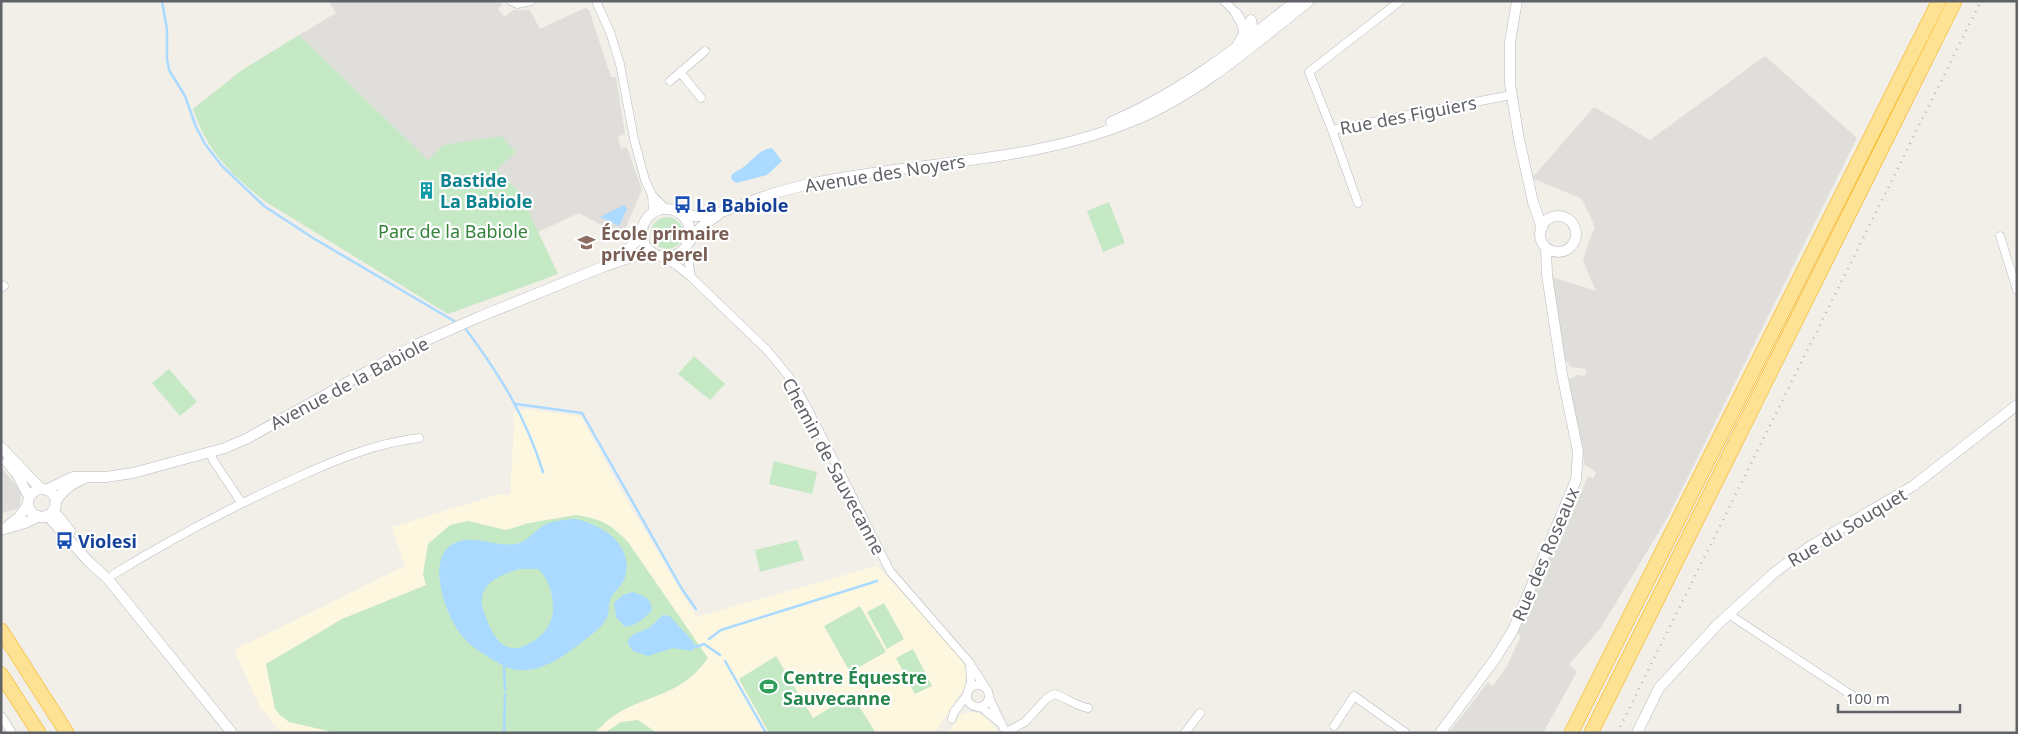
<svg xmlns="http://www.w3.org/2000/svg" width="2018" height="734" font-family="'Noto Sans',sans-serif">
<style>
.commercial{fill:#fef7e0}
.industrial{fill:#e0deda}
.green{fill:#c5e8c5}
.water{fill:#aadaff;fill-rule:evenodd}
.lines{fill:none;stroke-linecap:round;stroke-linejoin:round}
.stream{stroke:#aadaff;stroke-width:2.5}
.street-casing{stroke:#b5b8bc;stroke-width:9}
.secondary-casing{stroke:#b6babf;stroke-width:11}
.highway-casing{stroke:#f9ab00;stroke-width:15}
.street{stroke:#fff;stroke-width:8}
.secondary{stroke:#fff;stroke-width:10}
.highway{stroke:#fde293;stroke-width:14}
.rail{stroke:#b6b7b8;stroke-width:2.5;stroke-dasharray:1 6;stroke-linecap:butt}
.labels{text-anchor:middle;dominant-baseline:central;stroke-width:4.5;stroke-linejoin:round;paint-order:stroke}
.street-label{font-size:18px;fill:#5f6368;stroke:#fff}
.culture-label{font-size:18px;font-weight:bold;fill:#0d838f;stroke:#fff;text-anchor:start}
.transit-label{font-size:18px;font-weight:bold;fill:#164399;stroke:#fff;text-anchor:start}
.park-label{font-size:18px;fill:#348238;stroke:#fff}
.education-label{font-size:18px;font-weight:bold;fill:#785e54;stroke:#fff;text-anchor:start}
.leisure-label{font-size:18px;font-weight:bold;fill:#27864d;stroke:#fff;text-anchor:start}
</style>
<rect width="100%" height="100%" fill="#f1efe8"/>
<path class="commercial" d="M524 409 581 416 619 487 696 617 877 566 961 656 966 672 964 688 935 733 281 732 260 707 234 650 405 566 392 527 497 495H510L514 426 513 413Z
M970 712 980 714 991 722 999 733H948L961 715Z"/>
<path class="industrial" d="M329 1H499L502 5 498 9 504 17 513 10H530L540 29 585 8 589 10 611 77H616L625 134 618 137 621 148 627 147 642 190 622 236 579 213 538 232 520 193 497 169 428 161 299 35 336 13Z
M1765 56 1857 138 1669 515 1600 629 1569 664 1577 672 1543 733H1449L1488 682 1493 686 1507 666 1521 636 1517 632 1554 547H1558L1588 476 1593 479 1596 472 1585 465 1569 385V379L1577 375 1585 376 1587 369 1571 367 1564 358 1552 277 1596 291 1583 261 1588 244 1595 227 1582 199 1532 178 1594 107 1650 140Z
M1 468 21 491 20 508 1 513Z"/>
<path class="green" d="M299 35 428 160 443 145 501 136 516 152 497 169 520 193 558 274 448 314 266 202C230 173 208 153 193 109L242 70Z
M1109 202 1125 243 1103 252 1087 211Z
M651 233a16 16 0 1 1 32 0a16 16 0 1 1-32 0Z
M694 356 725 384 710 400 678 374Z
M169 369 197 402 180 416 152 383Z
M774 461 817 472 812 494 769 484Z
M576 515C602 519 610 524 628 542L708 658C680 698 647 693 612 717 606 721 600 728 595 733H337L289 722 280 715 275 709 266 664 342 619 426 585 423 574 428 544 450 525 468 521 506 530 529 523Z
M797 540 804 560 760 572 755 550Z
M884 603 904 639 887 649 867 612Z
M860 606 886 652 850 672 824 626Z
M913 649 932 686 915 694 896 658Z
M776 656 813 718 852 695 876 733H769L739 679Z
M638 720 657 733H604L621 722Z"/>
<path class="water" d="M772 148 782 161 767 175 736 183 731 179 732 174C736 171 742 169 746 165 756 157 759 150 772 148Z
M624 205 627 209 619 226 600 217Z
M576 519C604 526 634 545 625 578 622 586 613 592 610 600 608 608 610 615 604 622 599 630 589 636 582 642 559 660 529 681 500 664 487 656 473 649 463 637 447 619 423 557 455 543 477 533 500 551 522 542 529 538 536 530 543 526 553 520 564 520 576 519ZM519 569H538C550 580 553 595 553 611 552 621 547 631 539 637 513 657 498 649 487 620 483 610 479 601 484 591 490 578 507 573 519 569Z
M633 592C643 596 651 597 652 610 645 618 637 625 625 627L616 617 614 603 623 595Z
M663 615 670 616C676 624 693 639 696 647L691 651 673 648 648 656 633 651 628 644V639L634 634 649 628Z"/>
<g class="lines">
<path class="stream" d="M162 1 167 30V59L169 70 185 96 196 127 205 144 222 166 264 206 313 238 454 321
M465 328C500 375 525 415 543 472
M516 404 582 413 682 589 696 609
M709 639 721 630 877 581
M696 647 704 644 720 655
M725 661 766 733
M505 690 504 668 507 664
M504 733 505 694"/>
<defs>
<path id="street" d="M511 1 517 4 531 1
M596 1 610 32 620 64 634 139 645 180 652 195 666 209
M1224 1 1236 13
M1400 1 1309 72 1332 130 1511 95
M680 72 701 98
M670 81 705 51
M1332 130 1358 203
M652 195 653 213
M2000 236 2017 290
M686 245 691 277
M661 256 676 265 691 277 767 350 790 378 808 409 890 571 969 662 985 687
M1 288 4 286
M210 452 213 460 241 502
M114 574C173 538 233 506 296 478 335 460 376 443 419 438
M1730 615 1859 700
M967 696a11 11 0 1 1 22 0a11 11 0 1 1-22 0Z
M968 691 971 683 970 664
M989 698 1006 733
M981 707 999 722
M1 716 12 733
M952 719 954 712 967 695
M1334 726 1354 696 1406 733
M1006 732 1025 722 1046 699 1054 694C1066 697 1075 706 1088 708
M1185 733 1200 713"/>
<path id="secondary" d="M1517 1 1510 42V84L1519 139 1533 202 1542 228
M1236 13 1243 25 1244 34 1238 44
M1251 20 1254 34 1253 39
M1111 122C1180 93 1238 47 1296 1
M642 233a24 24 0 1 1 48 0a24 24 0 1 1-48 0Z
M680 214C709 221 733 208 760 198 777 192 796 187 814 183 920 161 1034 163 1135 120 1200 93 1255 44 1309 1
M1540 234a18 18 0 1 1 36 0a18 18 0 1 1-36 0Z
M688 243 701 227 718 215
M617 259 642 236
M1 447 41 489
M7 462 17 474 29 497
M28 503a14 14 0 1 1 28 0a14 14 0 1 1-28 0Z
M46 490 73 477H106L133 473 225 448 248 438 366 372 418 344 479 317 605 266 635 256 655 254
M55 503C61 492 71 484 83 479
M53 510 70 531
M47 515 89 562 108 579 232 733
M9 525 20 516 28 504
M1 530 25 523 39 516
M1440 733 1495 659 1513 630 1576 480 1578 452 1562 374 1547 275 1546 248
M1637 733 1659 688 1717 625 1774 573 1809 547 1913 486 2017 405"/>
<path id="highway" d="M1 630 67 733
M1 674 39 733
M1571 733 1939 1
M1591 733 1955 1"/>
</defs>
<use href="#street" class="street-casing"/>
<use href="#secondary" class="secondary-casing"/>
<use href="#highway" class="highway-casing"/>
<use href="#street" class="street"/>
<use href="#secondary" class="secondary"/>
<use href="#highway" class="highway"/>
<path class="rail" d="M1617 733 1981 1"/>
</g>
<defs>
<symbol id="building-bare" viewBox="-9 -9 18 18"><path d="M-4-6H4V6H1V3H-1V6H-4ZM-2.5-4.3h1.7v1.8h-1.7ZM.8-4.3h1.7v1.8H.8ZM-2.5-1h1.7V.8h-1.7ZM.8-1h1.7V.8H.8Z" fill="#0f9aa8" stroke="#fff" stroke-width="2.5" paint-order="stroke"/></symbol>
<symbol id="bus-bare" viewBox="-9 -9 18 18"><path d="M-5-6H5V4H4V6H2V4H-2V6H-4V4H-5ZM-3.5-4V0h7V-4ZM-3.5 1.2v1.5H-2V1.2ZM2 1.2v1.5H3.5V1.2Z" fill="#1a4fb4" stroke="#fff" stroke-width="2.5" paint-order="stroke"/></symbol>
<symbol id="school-bare" viewBox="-9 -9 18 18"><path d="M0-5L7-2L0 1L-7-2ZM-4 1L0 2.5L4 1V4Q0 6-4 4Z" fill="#8d6e63" stroke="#fff" stroke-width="2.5" paint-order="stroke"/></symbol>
<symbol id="stadium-bare" viewBox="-9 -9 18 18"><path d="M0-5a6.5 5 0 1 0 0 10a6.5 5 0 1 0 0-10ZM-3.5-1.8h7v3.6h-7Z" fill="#2e9e5b" stroke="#fff" stroke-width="2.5" paint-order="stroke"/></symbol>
</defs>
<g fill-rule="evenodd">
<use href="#building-bare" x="414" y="178" width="25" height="25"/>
<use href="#bus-bare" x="670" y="192" width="25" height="25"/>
<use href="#school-bare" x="574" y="230" width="25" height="25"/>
<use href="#bus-bare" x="52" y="528" width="25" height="25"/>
<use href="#stadium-bare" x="756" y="674" width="25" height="25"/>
</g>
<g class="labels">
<g class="street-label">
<text transform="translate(1408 115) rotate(-11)">Rue des Figuiers</text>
<text transform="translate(885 173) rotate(-9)">Avenue des Noyers</text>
<text transform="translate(349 383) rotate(-28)">Avenue de la Babiole</text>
<text transform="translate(834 466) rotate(62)">Chemin de Sauvecanne</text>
<text transform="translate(1847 527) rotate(-31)">Rue du Souquet</text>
<text transform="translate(1545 554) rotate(-67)">Rue des Roseaux</text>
</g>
<g class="culture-label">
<text x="440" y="180">Bastide<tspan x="440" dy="21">La Babiole</tspan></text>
</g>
<g class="transit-label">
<text x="696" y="205">La Babiole</text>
<text x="78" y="541">Violesi</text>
</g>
<g class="park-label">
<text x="453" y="231">Parc de la Babiole</text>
</g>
<g class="education-label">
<text x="601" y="233">École primaire<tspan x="601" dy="21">privée perel</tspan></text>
</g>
<g class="leisure-label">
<text x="783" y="677">Centre Équestre<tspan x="783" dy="21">Sauvecanne</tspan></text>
</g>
</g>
<rect width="2018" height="734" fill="none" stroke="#5f6368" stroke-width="5"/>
<path d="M1838 704v8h122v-8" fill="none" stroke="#5f6368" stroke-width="2.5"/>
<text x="1846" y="704" font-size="15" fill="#5f6368" stroke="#ffffff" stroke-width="4" paint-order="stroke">100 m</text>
</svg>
